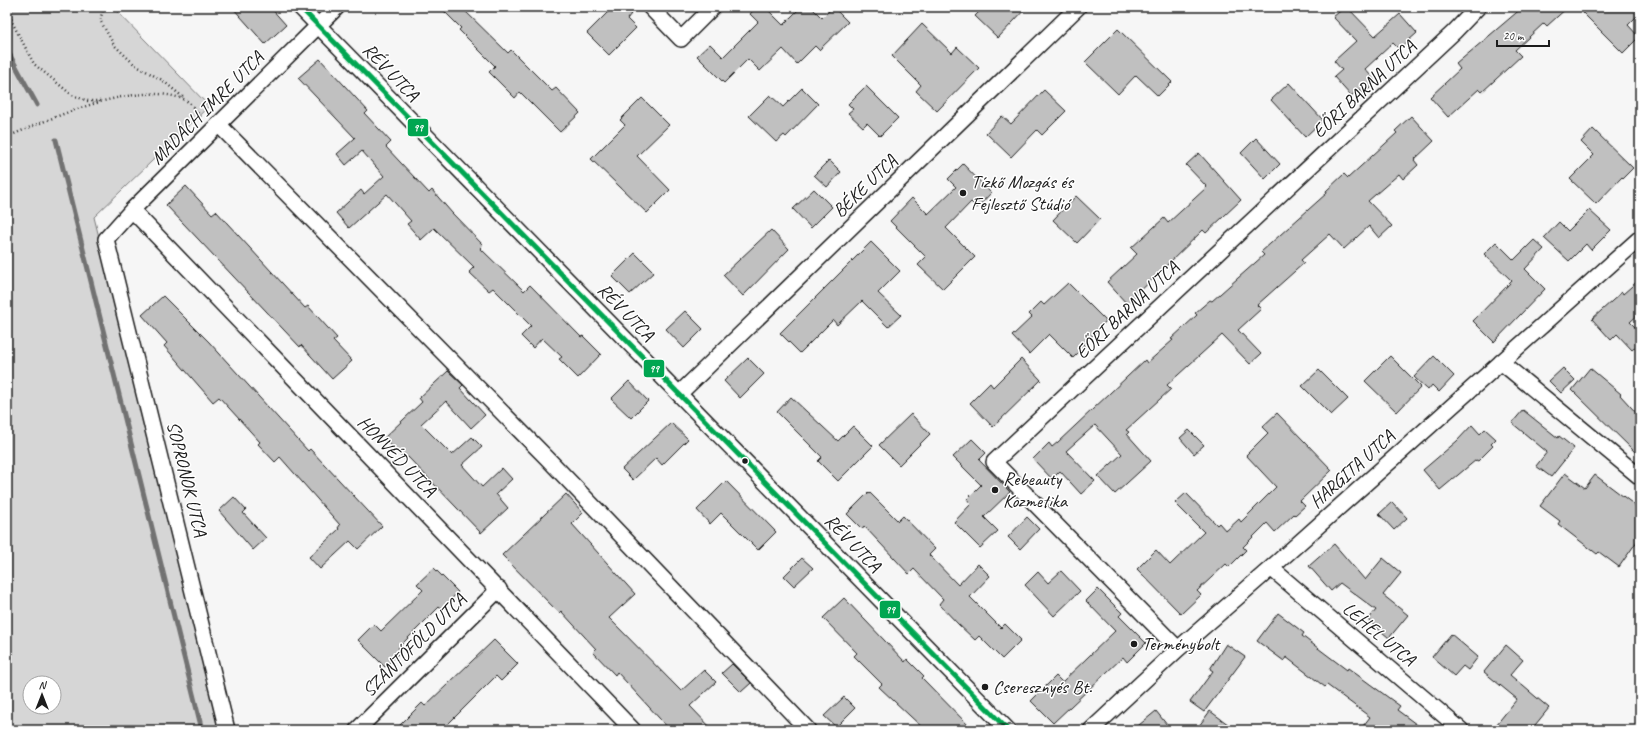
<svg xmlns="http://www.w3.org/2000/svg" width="1647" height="737" font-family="Caveat,sans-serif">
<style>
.green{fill:#d6d6d6;stroke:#797979;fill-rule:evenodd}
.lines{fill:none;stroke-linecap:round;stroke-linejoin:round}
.stream{stroke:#727272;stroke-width:5}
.building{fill:#c0c0c0;stroke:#1c1c1c}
.street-casing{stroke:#1c1c1c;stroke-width:18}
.path{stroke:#1c1c1c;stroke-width:2.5;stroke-dasharray:1 3;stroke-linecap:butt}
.street{stroke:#fff;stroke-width:15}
.bus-1-casing{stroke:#fff;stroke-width:8}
.bus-1{stroke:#00a651;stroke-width:5}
.poi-dot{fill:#1c1c1c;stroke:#fff;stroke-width:1.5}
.labels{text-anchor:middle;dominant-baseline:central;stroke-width:3;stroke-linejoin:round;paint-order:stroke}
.street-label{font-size:19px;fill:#1c1c1c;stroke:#fff}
.poi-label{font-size:19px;fill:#1c1c1c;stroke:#fff;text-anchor:start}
.line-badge{stroke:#fff;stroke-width:1.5}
.badge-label{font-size:11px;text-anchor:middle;font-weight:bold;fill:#fff}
</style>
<rect width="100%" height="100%" fill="#f6f6f6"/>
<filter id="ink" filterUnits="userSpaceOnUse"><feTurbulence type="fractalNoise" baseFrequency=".025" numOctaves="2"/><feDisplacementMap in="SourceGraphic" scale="8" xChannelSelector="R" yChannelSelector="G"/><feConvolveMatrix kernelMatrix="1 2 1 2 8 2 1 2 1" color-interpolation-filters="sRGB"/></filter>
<g filter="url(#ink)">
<path class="green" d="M7 7H113L209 106 94 217 220 730H7ZM30 683H54V707H30Z"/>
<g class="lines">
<path class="stream" d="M7 50 37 105
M56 140 202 730"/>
</g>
<path class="building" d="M232 7H270L286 25 265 44Z
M440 7H461L508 53 511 50 552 91 556 88 580 113 560 132 520 92 515 98 489 72 495 66 459 30 461 28Z
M613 7H623L631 14 627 19 636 28 609 55 587 33Z
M756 7H765L783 25 801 7H811L822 18 833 7 848 22 819 50 815 46 797 64 783 49 760 71 748 59 724 83 697 56 710 44 723 57 758 22 750 14Z
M984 7H1027L998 38 975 16Z
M1345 7H1347L1375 36 1400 14 1417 33 1399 49 1393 43 1365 69 1376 82 1364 94 1359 89 1351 96 1334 77 1342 70 1334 61 1356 41 1333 17Z
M1523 7H1568L1547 26 1544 23 1515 50 1521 56 1482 92 1479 89 1448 117 1430 97 1460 69 1456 64Z
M1577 7H1633L1639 14 1628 25 1639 37 1623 53Z
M922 24 952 53 957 47 979 68 937 111 916 91 921 85 892 56Z
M1118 29 1172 82 1158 96 1136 75 1118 94 1085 62Z
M320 59 368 111 365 114 391 142 386 147 429 193 432 190 452 213 483 245 480 248 524 291 530 285 581 337 583 336 601 354 578 378 559 359 562 357 542 338 533 348 521 336 531 326 493 288 489 291 469 272 474 267 434 228 421 240 407 224 411 221 387 194 349 228 336 213 361 190 364 194 384 176 362 151 346 165 337 154 355 138 298 78Z
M1289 83 1323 120 1305 137 1271 100Z
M866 86 898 118 880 136 867 123 863 127 848 113 853 109 848 104Z
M802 88 818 104 786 137 784 135 776 142 749 116 770 95 783 107Z
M1044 90 1066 111 1042 135 1037 130 1011 157 986 133 1002 116 1011 124Z
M642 98 669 125 637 156 670 190 647 213 591 159 625 125 620 120Z
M1411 116 1434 141 1414 160 1418 165 1403 179 1399 174 1368 201 1392 226 1379 238 1369 226 1344 249 1330 234 1301 260 1304 263 1257 305 1261 309 1238 330 1261 354 1250 364 1222 335 1167 385 1171 389 1126 430 1129 432 1127 434 1151 461 1115 494 1098 476 1122 454 1095 425 1066 451 1095 481 1081 494 1060 471 1052 479 1033 459 1049 443 1052 447 1058 442 1145 360 1147 363 1173 340 1171 339 1197 315 1195 313 1210 300 1212 301 1264 255 1261 252 1327 193 1326 191 1344 174 1348 178 1397 133 1395 131Z
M1593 129 1633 168 1623 178 1622 177 1596 204 1570 179 1594 155 1581 142Z
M1256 138 1280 164 1265 179 1241 153Z
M1199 153 1241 200 1206 233 1203 230 1127 304 1107 282 1137 254 1131 248 1164 218 1168 223 1207 187 1186 165Z
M829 160 841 172 827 187 814 175Z
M963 164 991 193 977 208 971 202 946 228 975 257 943 289 918 265 926 257 890 221 912 198 928 214 956 187 948 179Z
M186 186 212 214 216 211 305 308 308 306 337 338 333 341 352 361 332 379 301 345 300 347 166 205Z
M814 189 832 207 811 228 793 209Z
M1076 196 1100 219 1077 243 1053 220Z
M1589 210 1611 230 1591 250 1586 244 1569 261 1544 238 1559 222 1568 231Z
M771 230 789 249 743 296 723 275Z
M1534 240 1544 249 1525 269 1545 289 1494 342 1473 321 1512 281 1484 254 1496 242 1514 260Z
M871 242 900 271 878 293 901 315 888 327 862 301 837 325 833 320 800 353 780 333Z
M635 253 654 272 630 294 612 276Z
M1640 279V313L1630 322 1640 332V343L1632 350 1617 334 1611 340 1592 319 1622 292 1623 294Z
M1068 283 1106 321 1083 345 1085 346 1073 358 1049 334 1029 354 1012 336 1032 317 1029 314 1041 302 1044 305Z
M163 296 209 342 308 451 310 449 382 526 358 549 350 541 320 569 309 557 339 529 338 528 340 525 280 457 275 462 258 444 260 442 219 397 213 402 164 346 167 343 142 315Z
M685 311 703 329 684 348 666 329Z
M1390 356 1421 387 1397 412 1365 381Z
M1434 356 1454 376 1439 392 1432 385 1428 390 1414 377Z
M748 358 764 374 740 398 724 381Z
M1021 359 1041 380 993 427 970 403 990 383 993 387Z
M1563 368 1575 380 1561 393 1549 381Z
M1590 368 1621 394 1620 395 1640 417V457L1572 390Z
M1319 370 1348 399 1331 415 1302 386Z
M448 371 463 385 460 388 485 415 471 428 446 401 421 424 452 455 472 437 482 447 462 465 482 487 502 468 512 479 496 494 508 508 481 533 408 457 404 459 384 438 422 402 419 398Z
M629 381 648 401 631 418 611 399Z
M791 397 838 441 853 426 873 446 838 481 818 461 822 457 777 412Z
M1523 410 1558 438 1559 436 1574 448 1551 477 1536 466 1547 452 1512 423Z
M1277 413 1332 470 1300 501 1305 506 1295 515 1294 514 1275 532 1267 523 1243 547 1246 550 1229 567 1226 564 1197 591 1201 595 1181 614 1137 569 1156 550 1170 565 1204 532 1175 503 1186 493 1217 525 1219 523 1226 531 1239 519 1241 522 1276 487 1246 455 1268 433 1262 427Z
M911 414 930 434 899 465 879 445Z
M671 423 688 439 662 465 656 458 633 480 622 469Z
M1472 425 1480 434 1485 429 1496 439 1491 444 1493 446 1478 461 1476 460 1440 490 1423 470 1457 441Z
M1189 430 1204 445 1194 454 1180 438Z
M972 439 986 453 979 460 1010 492 984 517 998 531 980 548 954 522 971 504 967 499 981 485 953 457Z
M1565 473 1585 488 1595 475 1640 509V537L1619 567 1599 552 1597 554 1558 524 1560 521 1540 506Z
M726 481 776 532 758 550 721 513 710 524 697 510Z
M869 492 898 521 903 516 935 549 929 555 958 585 978 564 990 576 970 597 1001 628 1005 624 1021 640 1002 659 979 636 975 640 958 624 939 604 943 599 914 569 909 574 864 526 862 529 847 514Z
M566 494 583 513 572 524 635 594 609 618 681 691 704 670 716 682 690 706 713 730H670L617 672 615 675 593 652 596 649 561 611 559 613 502 555Z
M234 497 246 510 243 513 266 538 253 550 219 511Z
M1392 502 1407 518 1394 530 1379 514Z
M1027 517 1039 529 1020 549 1008 537Z
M1334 544 1365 580 1383 558 1401 573 1383 595 1408 615 1389 638 1368 620 1376 610 1340 583 1331 591 1309 566Z
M802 558 813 568 794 586 784 576Z
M434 568 458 592 442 609 439 607 398 648 401 651 385 667 358 640 374 624 381 631 423 590 417 584Z
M1061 571 1080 591 1054 616 1025 585 1038 572 1048 583Z
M1098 589 1122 613 1119 616 1146 643 1127 662 1123 657 1053 723 1031 701 1056 676 1062 682 1115 631 1086 601Z
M844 598 905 662 907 659 924 676 922 678 973 730H925L879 687 882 684 854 656 857 653 823 618Z
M1278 613 1304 633 1302 636 1347 670 1348 668 1400 706 1397 710 1424 730H1360L1370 717 1327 685 1325 687 1286 657 1284 661 1257 641Z
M1451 634 1478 657 1468 670 1463 666 1454 676 1432 657Z
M494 640 518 664 501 681 496 676 442 730H395L422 703 425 706Z
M1226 644 1245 657 1204 712 1190 702 1213 671 1210 669Z
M1506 645 1523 660 1510 675 1549 708 1531 730H1492L1517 699 1484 672Z
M732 664 751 683 741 692 722 673Z
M844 697 855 708 836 727 824 716Z
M1156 711 1171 730H1133Z
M1210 711 1236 730H1196Z"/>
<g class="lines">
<defs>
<path id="street" d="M300 7 1008 730
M650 7 681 39 713 7
M218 124 546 457 808 730
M132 210 633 730
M1501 362 1640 477
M679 394 1078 7
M1271 568 1461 730
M1178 649 994 462 1454 32 1478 7
M227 730 106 239 132 210 337 7
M357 730 499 589
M1091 730 1178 649 1271 568 1640 238"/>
</defs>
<use href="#street" class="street-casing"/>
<path class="path" d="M9 7 12 22 34 64 72 95 88 101H101
M104 7 100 20 114 45 135 65 162 80 184 98
M7 137C52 118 135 80 183 99 190 101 197 113 202 118"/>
<use href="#street" class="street"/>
<defs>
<path id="bus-1" d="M300 7 1008 730"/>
</defs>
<use href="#bus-1" class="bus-1-casing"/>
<use href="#bus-1" class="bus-1"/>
</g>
</g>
<g class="poi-dot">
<circle cx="963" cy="193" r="4"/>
<circle cx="745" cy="461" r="3.5"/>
<circle cx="995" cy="490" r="4"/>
<circle cx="1134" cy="644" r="4"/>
<circle cx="985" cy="687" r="4"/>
</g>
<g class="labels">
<g class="street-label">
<text transform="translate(391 72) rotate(46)">RÉV UTCA</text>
<text transform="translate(1364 89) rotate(-43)">EŐRI BARNA UTCA</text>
<text transform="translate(207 108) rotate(-45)">MADÁCH IMRE UTCA</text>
<text transform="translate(865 186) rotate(-44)">BÉKE UTCA</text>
<text transform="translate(1127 310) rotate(-43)">EŐRI BARNA UTCA</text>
<text transform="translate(626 312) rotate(46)">RÉV UTCA</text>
<text transform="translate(397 456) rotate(46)">HONVÉD UTCA</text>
<text transform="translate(1352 469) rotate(-42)">HARGITA UTCA</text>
<text transform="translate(187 479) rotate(76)">SOPRONOK UTCA</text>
<text transform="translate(853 543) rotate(46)">RÉV UTCA</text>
<text transform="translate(1379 634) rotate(40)">LEHEL UTCA</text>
<text transform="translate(414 645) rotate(-45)">SZÁNTÓFÖLD UTCA</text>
</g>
<g class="poi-label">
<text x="971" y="182">Tízkő Mozgás és<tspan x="971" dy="22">Fejlesztő Stúdió</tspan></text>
<text x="1003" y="479">Rebeauty<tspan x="1003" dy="22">Kozmetika</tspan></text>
<text x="1142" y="644">Terménybolt</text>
<text x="993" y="687">Cseresznyés Bt.</text>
</g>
</g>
<g class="line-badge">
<rect x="407" y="118" width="22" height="19" rx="4" fill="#00a651"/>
<rect x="643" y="359" width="22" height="19" rx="4" fill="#00a651"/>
<rect x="879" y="600" width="22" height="19" rx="4" fill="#00a651"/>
</g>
<g class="badge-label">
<text x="418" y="131">99</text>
<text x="654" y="372">99</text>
<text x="890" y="613">99</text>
</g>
<rect width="1647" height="737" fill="none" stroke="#fff" stroke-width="24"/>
<rect x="12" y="12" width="1623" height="713" fill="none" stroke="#1c1c1c" stroke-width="1.5" filter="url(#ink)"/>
<g transform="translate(42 695)"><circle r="19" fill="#ffffff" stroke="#a4a4a4"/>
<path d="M0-3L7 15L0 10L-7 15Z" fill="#1c1c1c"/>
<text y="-6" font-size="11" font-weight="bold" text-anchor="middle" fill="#1c1c1c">N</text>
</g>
<path d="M1497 40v6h52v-6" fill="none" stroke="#1c1c1c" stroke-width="2"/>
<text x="1503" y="40" font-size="12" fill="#1c1c1c" stroke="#ffffff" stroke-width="3" paint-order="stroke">20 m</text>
</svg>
